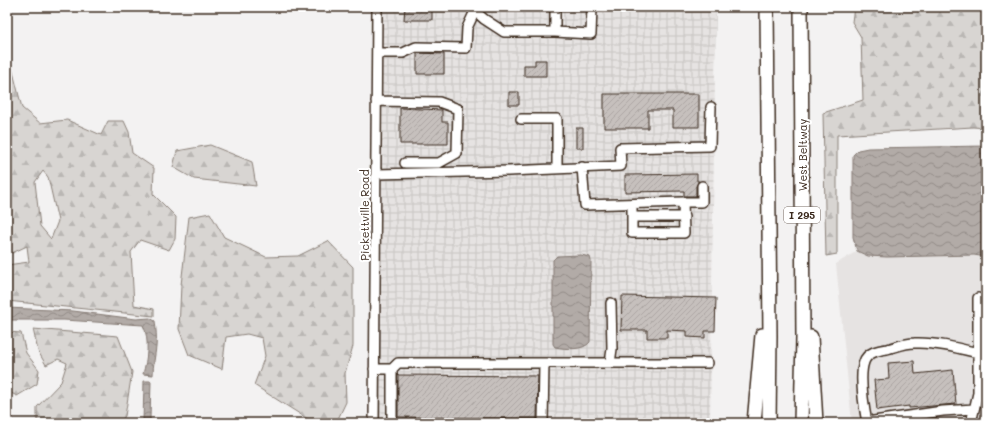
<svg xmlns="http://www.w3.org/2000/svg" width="993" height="430" font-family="Mali,sans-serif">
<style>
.built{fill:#e6e3e2}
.industrial{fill:url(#industrial-grid)}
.forest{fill:url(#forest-firs);stroke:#8a8078;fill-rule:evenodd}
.water{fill:url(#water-waves);stroke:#827770}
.building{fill:url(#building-hatch);stroke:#3b2a1e}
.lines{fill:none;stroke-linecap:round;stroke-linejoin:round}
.minor-casing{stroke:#3b2a1e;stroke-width:12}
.highway-casing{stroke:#3b2a1e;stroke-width:16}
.minor{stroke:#fff;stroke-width:9}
.highway{stroke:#fff;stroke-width:13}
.labels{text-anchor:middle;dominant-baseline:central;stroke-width:4;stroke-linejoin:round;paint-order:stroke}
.shield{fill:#fff;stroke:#766a62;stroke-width:1}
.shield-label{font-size:10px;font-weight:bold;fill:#3b2a1e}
.street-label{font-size:11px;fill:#3b2a1e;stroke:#fff}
</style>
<defs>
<pattern id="industrial-grid" width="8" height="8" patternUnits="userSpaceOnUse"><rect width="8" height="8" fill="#e6e3e2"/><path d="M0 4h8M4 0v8" fill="none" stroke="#c6c3c1"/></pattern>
<pattern id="forest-firs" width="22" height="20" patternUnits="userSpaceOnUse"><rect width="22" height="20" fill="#d8d5d2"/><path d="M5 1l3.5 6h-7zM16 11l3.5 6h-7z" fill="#bab7b4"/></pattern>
<pattern id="water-waves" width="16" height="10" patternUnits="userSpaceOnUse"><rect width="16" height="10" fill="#b2aba7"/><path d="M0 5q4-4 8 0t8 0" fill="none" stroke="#928b87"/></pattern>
<pattern id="building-hatch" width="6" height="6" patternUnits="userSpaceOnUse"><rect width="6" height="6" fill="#c6c0bd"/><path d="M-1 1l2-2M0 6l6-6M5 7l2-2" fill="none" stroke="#aba5a2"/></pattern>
</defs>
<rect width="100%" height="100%" fill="#f3f2f2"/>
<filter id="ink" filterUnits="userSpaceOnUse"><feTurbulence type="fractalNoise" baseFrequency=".025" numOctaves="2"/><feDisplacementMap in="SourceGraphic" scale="8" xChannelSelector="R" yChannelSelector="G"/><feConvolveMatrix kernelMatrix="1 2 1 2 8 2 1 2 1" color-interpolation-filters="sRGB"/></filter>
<g filter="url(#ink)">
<path class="built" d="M857 251 868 256 974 255 986 257V423H852L836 264Z"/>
<path class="industrial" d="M382 7H716L710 423H379Z"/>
<path class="forest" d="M854 7H986V128L973 127 837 135V254L826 256 823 113 863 100 861 37 852 22Z
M7 64H11L22 108 40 123 67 120 101 135 108 121H124L129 132 132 153 154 168 153 194 176 217 175 239 169 250 140 240 131 252 134 305 154 309V316L7 301V265L29 262 27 246 12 253 7 248ZM43 171 48 177 58 221 51 239 40 226 35 182Z
M210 145 252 162 256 186 194 179 173 167 177 151Z
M210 213 224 237 266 257 298 256 328 241 353 267V346L345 373 346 402 337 421 338 423H314L254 385 265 356 262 338 247 334 226 337 222 369 189 355 179 329 181 285 189 217Z
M33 329 118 336 132 372 125 416 120 423H37V407L61 382 67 363 58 359 46 365 38 351Z
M7 332 21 333 26 353 39 370 37 384 17 396 7 391Z"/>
<path class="water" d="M986 146V257L974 255 887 257 868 256 857 251 853 237V155L858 150 868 148Z
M581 255 590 257 591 261 590 342C583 351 566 349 555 347L553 344V260L557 256Z
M7 308 73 311 136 319 150 318 155 321C156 329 157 338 156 347 155 356 153 365 153 375L143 374C147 360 150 339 143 325L64 320H7Z
M144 381H151L150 418 151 423H143Z"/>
<path class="building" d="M405 7H432V20H404Z
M417 53 444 54V74H417Z
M535 60H546V76H524V65H535Z
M509 92H519V105H509Z
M604 94H699V127H673V110H648V128H604Z
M400 108 442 110V122H448V144H400Z
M576 128H583V148H576Z
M697 174V181H699L696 186V196H684V191L625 192V175Z
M622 296 716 298 715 331H705V338L687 337V331L667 330V338H647V330H621Z
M914 361 915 374 953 370 956 404 909 408V406L877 410 874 380 889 379 888 363Z
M398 375 538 376 537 419 398 417Z"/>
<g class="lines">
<defs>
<path id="minor" d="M475 7V11L484 19 504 32H555L591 34 592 7
M555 7V32
M377 53H403L416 47 466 48 467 28 475 11
M376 101 439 102 458 109 457 153 439 163H405
M521 119H557V168
M582 167 585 205 683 202 684 233H632V204
M376 174 509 171 621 166 620 148 710 146 711 107
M683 202H702V186
M632 217H684
M610 363 612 349 611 303
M374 369H392L398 363H708
M392 369V423
M867 422 943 411 974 409
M374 423 377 7
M543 423 544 363
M867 423C864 407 859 376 864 362 867 352 879 350 887 349 896 347 905 343 914 343 935 342 958 348 978 353
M971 423 978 393V298"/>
<path id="highway" d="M767 7 770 336 769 423
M801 7 803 338 801 423
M811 337 816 423
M754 423 762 335"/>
</defs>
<use href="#minor" class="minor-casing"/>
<use href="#highway" class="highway-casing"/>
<use href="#minor" class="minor"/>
<use href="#highway" class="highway"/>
</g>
</g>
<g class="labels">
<rect class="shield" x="784" y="207" width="36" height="16" rx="3"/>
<g class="shield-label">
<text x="802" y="215">I 295</text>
</g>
<g class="street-label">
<text transform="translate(802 155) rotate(-90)">West Beltway</text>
<text transform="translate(364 215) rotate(-90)">Pickettville Road</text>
</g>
</g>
<rect width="993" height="430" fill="none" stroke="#fff" stroke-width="24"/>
<rect x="12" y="12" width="969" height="406" fill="none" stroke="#3b2a1e" stroke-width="1.5" filter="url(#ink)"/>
</svg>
